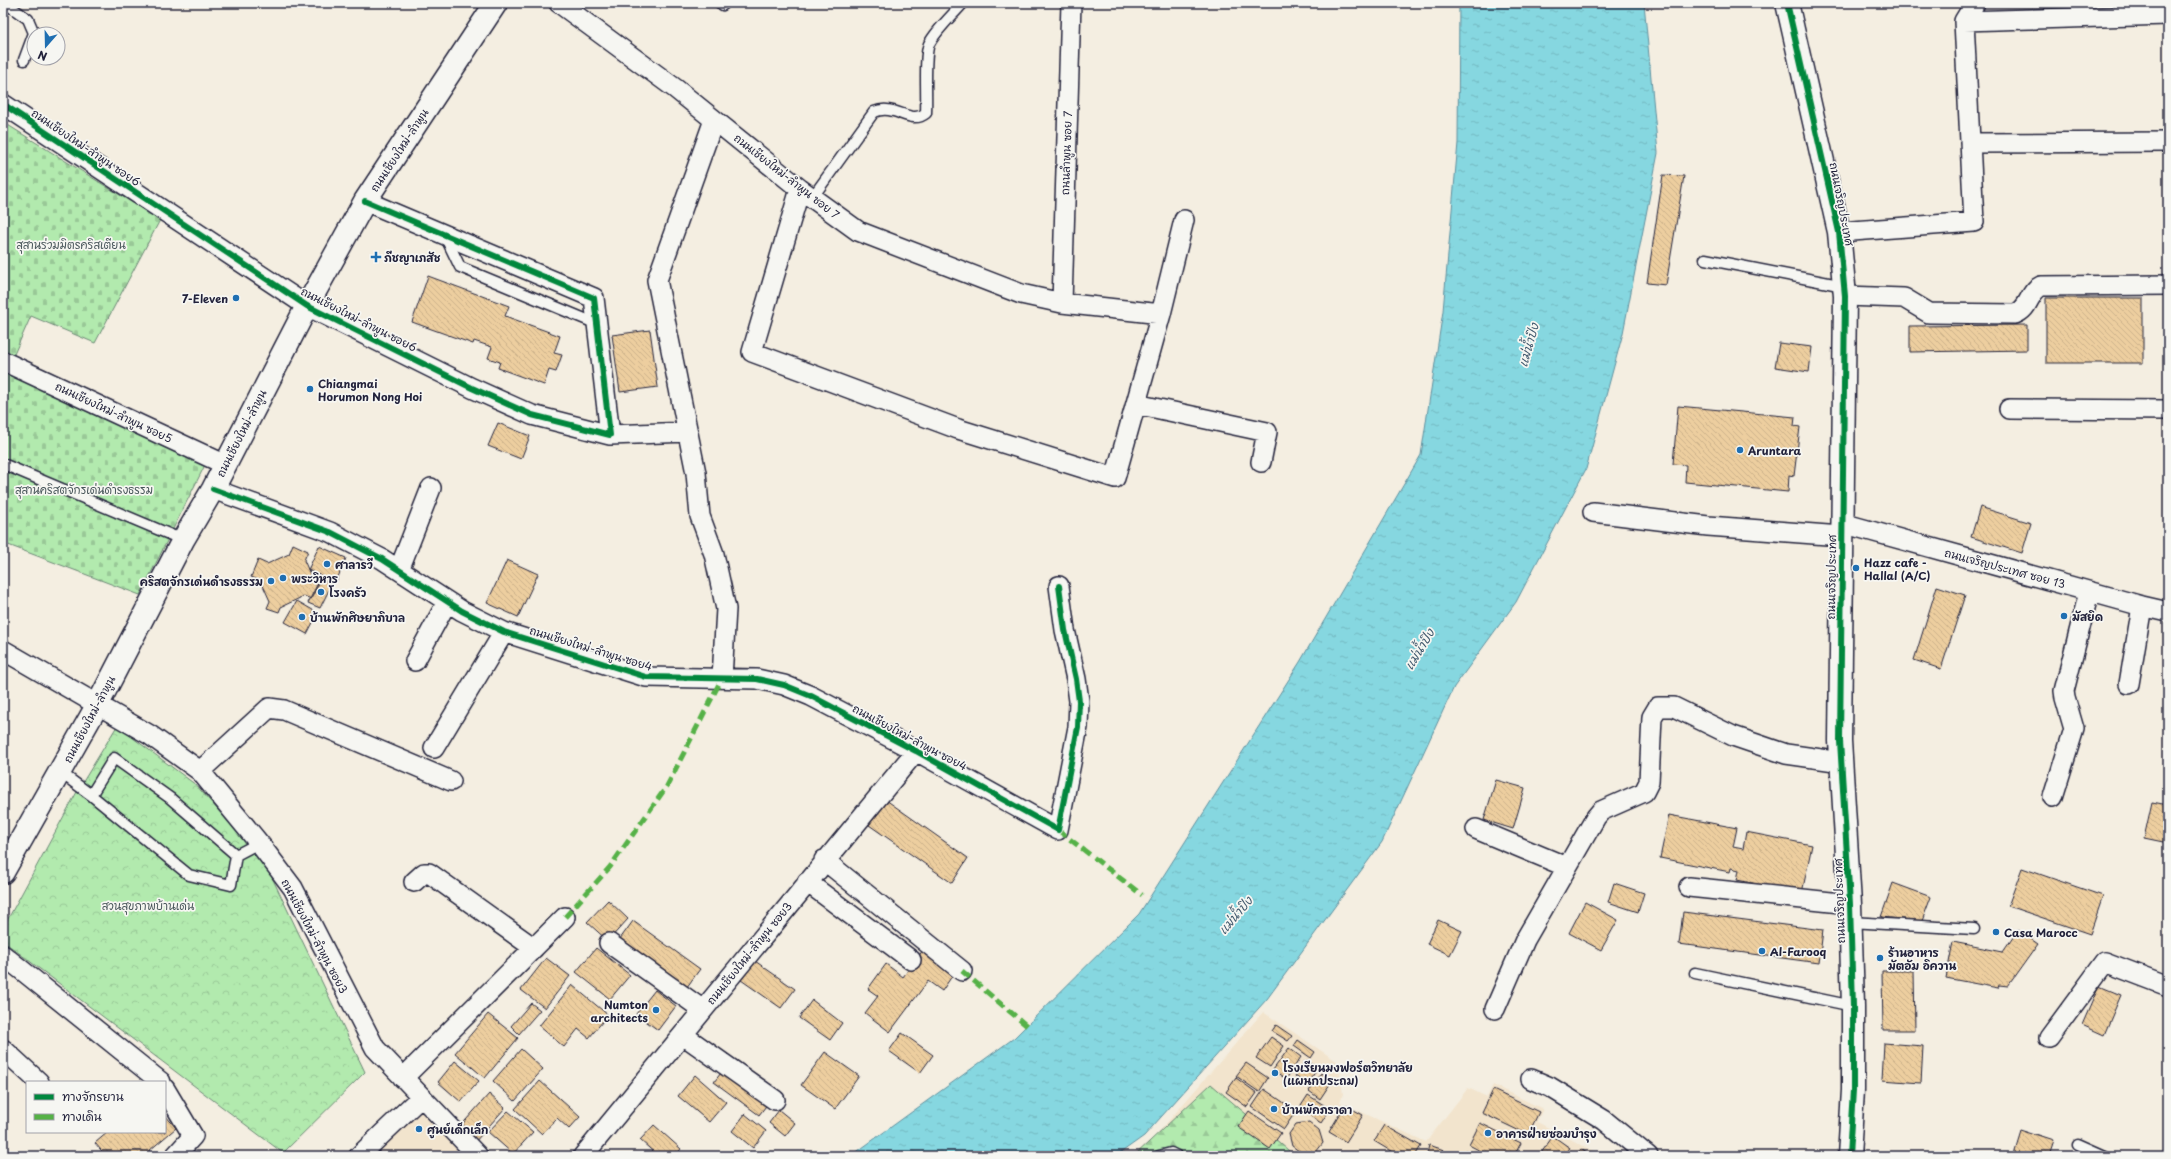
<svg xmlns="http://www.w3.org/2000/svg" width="2171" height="1159" font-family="'Playpen Sans','Playpen Sans Thai',sans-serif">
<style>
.built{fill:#f2e4cd}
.forest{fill:url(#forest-firs);stroke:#6a8674}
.cemetery{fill:url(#cemetery-stones);stroke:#6a8674}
.park{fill:url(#park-crowns);stroke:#6a8674}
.water{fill:url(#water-ripples);stroke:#5e8f9e}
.building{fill:url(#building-back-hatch);stroke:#22223b}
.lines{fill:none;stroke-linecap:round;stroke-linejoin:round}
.service-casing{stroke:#22223b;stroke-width:13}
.minor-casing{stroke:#22223b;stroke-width:22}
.tertiary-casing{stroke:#22223b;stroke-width:25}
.secondary-casing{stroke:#22223b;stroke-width:25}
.service{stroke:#f6f6f2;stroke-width:10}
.minor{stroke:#f6f6f2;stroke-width:19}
.tertiary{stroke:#f6f6f2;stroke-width:22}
.secondary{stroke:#f6f6f2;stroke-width:22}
.quiet{stroke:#55b146;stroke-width:5;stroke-dasharray:10 5;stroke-linecap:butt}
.cycleway-casing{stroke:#f6f6f2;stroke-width:8}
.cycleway{stroke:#00873e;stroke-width:6}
.poi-dot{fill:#1f6fb2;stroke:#f6f6f2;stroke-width:1.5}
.labels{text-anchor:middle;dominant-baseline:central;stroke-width:3.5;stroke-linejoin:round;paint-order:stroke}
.street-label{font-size:11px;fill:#22223b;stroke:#f6f6f2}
.park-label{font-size:11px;fill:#465458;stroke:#f6f6f2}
.poi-label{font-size:11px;font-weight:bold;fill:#22223b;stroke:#f6f6f2;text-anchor:start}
.water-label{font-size:12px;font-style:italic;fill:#40586d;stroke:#f6f6f2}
</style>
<defs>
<pattern id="forest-firs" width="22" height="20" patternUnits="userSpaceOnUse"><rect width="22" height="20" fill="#b2eaae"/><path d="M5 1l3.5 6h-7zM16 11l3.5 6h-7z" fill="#99c897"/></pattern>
<pattern id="cemetery-stones" width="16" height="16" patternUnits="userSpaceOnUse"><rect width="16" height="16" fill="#b2eaae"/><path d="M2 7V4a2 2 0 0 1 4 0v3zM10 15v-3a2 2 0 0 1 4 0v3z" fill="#99c897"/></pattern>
<pattern id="park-crowns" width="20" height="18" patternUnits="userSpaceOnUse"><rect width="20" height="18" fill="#b2eaae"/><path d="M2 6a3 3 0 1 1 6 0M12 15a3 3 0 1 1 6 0" fill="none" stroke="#99c897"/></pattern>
<pattern id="water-ripples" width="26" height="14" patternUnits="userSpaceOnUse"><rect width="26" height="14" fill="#86d7e0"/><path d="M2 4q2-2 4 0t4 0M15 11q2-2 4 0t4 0" fill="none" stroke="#73b8c1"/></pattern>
<pattern id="building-back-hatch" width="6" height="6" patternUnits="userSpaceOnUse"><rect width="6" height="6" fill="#edce9f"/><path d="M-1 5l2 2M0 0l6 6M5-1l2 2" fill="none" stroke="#cbb18a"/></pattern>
</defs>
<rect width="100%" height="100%" fill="#f4eee1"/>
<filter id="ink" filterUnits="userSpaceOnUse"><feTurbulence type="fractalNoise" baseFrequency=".025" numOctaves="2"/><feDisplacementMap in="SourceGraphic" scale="8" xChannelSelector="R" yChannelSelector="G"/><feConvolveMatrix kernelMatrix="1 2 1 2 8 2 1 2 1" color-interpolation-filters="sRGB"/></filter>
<g filter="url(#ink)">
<path class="built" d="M1263 1012 1338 1062 1343 1094 1340 1102 1426 1142 1468 1088 1487 1097 1493 1085 1543 1109 1537 1122 1603 1156H1131L1152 1140Z
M421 1103 470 1156H365Z"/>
<path class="forest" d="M1211 1084 1295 1156H1134Z"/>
<path class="cemetery" d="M3 122 160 220 95 343 31 316 11 361 3 358Z
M3 367 208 459 140 595 3 543Z"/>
<path class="park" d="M117 726 196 785 266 865 365 1072 283 1153 3 941V928L78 790Z"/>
<path class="water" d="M1459 3H1644L1658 153 1623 333 1586 469 1516 602 1454 687 1382 842 1267 999 1144 1136 1116 1156H851L1014 1038 1139 914 1300 662 1421 455 1443 311 1458 143Z"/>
<path class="building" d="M1663 175 1684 176 1666 285 1647 283Z
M428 276 509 306 505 316 560 336 554 353 562 355 556 372 549 370 544 385 498 368 500 362 488 358 492 347 474 341 473 344 412 322Z
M2046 298H2143V363H2046Z
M2027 325V350L1910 352V326Z
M650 330 658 387 620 392 612 335Z
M1779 343 1812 347 1809 372 1775 367Z
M1678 406 1795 417 1794 426 1800 427 1794 476 1789 475 1788 492 1685 482 1686 465 1673 464Z
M498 423 530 436 521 459 488 446Z
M1980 507 2031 523 2022 553 1971 537Z
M293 544 308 551 304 560 312 579 319 583 311 599 304 596 281 607 279 612 267 608 270 601 261 581 251 577 258 560 267 564 289 554Z
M319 546 346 558 336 582 308 570Z
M507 560 538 574 518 617 487 603Z
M320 579 332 584 320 608 308 603Z
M1937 586 1965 595 1941 669 1914 660Z
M297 601 318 613 307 634 285 622Z
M1496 780 1525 788 1513 829 1484 820Z
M886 800 968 858 952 883 869 825Z
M2152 802 2168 805V843L2144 838Z
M1669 815 1737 828 1733 847 1743 849 1746 832 1812 845 1802 893 1737 880 1739 870 1731 868 1730 872 1660 858Z
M2022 868 2103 896 2090 934 2008 906Z
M1614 883 1644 893 1638 912 1608 902Z
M1893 883 1931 897 1922 921 1881 917Z
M608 900 628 919 608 941 587 922Z
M1585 902 1618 920 1601 950 1569 933Z
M1683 912 1823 930 1819 963 1679 944Z
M1438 920 1462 931 1450 955 1427 944Z
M633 921 700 969 684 991 617 943Z
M2018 930 2038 944 2008 986 1999 985 1998 988 1946 978 1953 942 2003 952Z
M596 948 630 975 610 999 576 972Z
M923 950 954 973 942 991 928 981 890 1032 865 1013 878 996 868 989 886 964 903 977Z
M546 958 570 976 545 1008 521 990Z
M755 961 795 989 781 1008 741 980Z
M1882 971H1914L1915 1030H1883Z
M572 985 608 1015 589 1038 578 1029 564 1047 539 1026Z
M2099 986 2121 995 2104 1035 2082 1025Z
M655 990 676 1006 658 1030 636 1014Z
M812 1000 842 1023 830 1040 799 1018Z
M531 1003 540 1010 519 1034 511 1026Z
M488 1014 518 1038 485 1078 455 1053Z
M1276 1025 1292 1036 1288 1041 1272 1031Z
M902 1033 933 1055 920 1073 889 1051Z
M1271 1037 1284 1046 1270 1067 1256 1058Z
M1298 1040 1315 1052 1311 1058 1294 1046Z
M1884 1043 1923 1046 1921 1083 1882 1080Z
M1289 1048 1301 1057 1286 1079 1273 1070Z
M521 1049 543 1069 515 1101 493 1081Z
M825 1052 859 1076 835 1109 801 1085Z
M1306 1060 1318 1068 1307 1084 1295 1076Z
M455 1061 479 1081 461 1102 438 1082Z
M1246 1063 1268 1078 1259 1092 1236 1076Z
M724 1069 769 1102 759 1115 714 1082Z
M1321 1073 1332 1081 1320 1099 1309 1091Z
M695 1075 726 1102 709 1122 678 1096Z
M1236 1078 1257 1093 1247 1107 1226 1092Z
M540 1081 580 1117 569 1129 557 1118 542 1134 515 1109Z
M1264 1089 1296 1111 1284 1129 1252 1107Z
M1493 1090 1539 1112 1528 1135 1482 1113Z
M489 1094 505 1108 474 1143 458 1129Z
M1308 1095 1330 1109 1321 1123 1299 1109Z
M1345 1105 1363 1115 1346 1142 1329 1132Z
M779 1110 795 1123 785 1136 769 1123Z
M508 1111 533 1132 513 1154 488 1132Z
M1249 1111 1281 1133 1270 1149 1238 1127Z
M745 1114 766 1131 753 1148 732 1131Z
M165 1115 176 1128 143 1156H106L95 1143 108 1132H165Z
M1309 1122 1319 1130 1323 1143 1316 1152 1303 1154 1292 1146 1289 1134 1296 1124Z
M1480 1123 1521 1143 1514 1156H1490L1469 1145Z
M654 1125 681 1149 675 1156H658L640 1140Z
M1384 1125 1421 1146 1415 1156H1399L1374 1141Z
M2020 1130 2054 1141 2049 1156H2012Z
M1553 1136 1570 1148 1564 1156H1539Z
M1429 1145 1444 1150 1442 1156 1427 1154Z
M1581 1149 1591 1156H1576Z
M1465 1150 1478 1156H1462Z"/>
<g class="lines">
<defs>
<path id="service" d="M5 3 28 19 34 33 24 60
M720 3 723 5 725 3
M812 198 874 112C896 103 910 126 926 113 927 96 924 56 929 44 937 29 952 16 963 3
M445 236 460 267 597 324
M1705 259 1844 286
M3 464 183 540
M114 758 170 798 236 855 231 885 189 875 91 795Z
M60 772 91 795
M236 855 259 843
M1850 922 1974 929
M1695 973 1853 1006
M2078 1144 2105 1156
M1159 1156 1171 1153 1177 1156"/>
<path id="minor" d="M559 3 676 89 800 189 858 231 1021 294 1062 303 1161 314
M1964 21 2168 15
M3 104 307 306 472 388 532 415 610 435 594 298 365 201
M714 120 657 280 696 473 700 516 714 554 726 609 722 678
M1970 143 2168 142
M800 189 752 352 958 429 1115 478 1161 314 1184 220
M1839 232 1974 222 1964 21 1975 3
M1845 296 1904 298 1929 313 2015 314C2030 309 2028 292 2041 286L2168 285
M1062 303 1071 3
M3 361 224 464
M1136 404 1267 432 1261 462
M2009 409 2168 410
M610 435 688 432
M213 489 330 532 382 559 462 611 504 632 646 677 757 679 784 685 811 696 916 751 1058 830 1078 727 1079 701 1076 679 1065 630 1059 586
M1593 512 1708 526 1841 536
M1842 523 2142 606 2168 612
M399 570 431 488
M3 650 150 735 200 771 259 843 293 888 375 1048 478 1156
M415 661 447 602
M2129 684 2142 606
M434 748 504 632
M200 771 269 708 284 710 451 781
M2053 797 2074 729 2065 698 2064 691 2089 592
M1476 829 1567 867
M824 860 962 971
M414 882 424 873H429L534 948
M807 882 911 960
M1689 887 1850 904
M609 943 703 1010
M3 955 161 1082
M1495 1009 1525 940 1596 817 1601 811 1644 792 1649 782 1652 717 1658 707H1674L1733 736 1786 754 1842 762
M683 1035 775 1100
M2049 1038 2105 962 2168 986
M3 1049 39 1082
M403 1078 565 917
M1531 1079 1550 1087 1604 1120 1648 1156
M165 1089 193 1136 175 1156
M359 1156 421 1097
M583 1156 916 751"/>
<path id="tertiary" d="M1787 3 1839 232 1845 296 1840 741 1850 904 1853 1006V1090L1849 1156"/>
<path id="secondary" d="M3 872 98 704 183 540 213 489 307 306 365 201 496 3"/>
</defs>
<use href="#service" class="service-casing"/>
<use href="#minor" class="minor-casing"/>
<use href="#tertiary" class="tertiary-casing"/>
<use href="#secondary" class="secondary-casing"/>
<use href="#service" class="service"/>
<use href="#minor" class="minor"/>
<use href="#tertiary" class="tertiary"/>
<use href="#secondary" class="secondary"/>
<path class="quiet" d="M1058 830 1142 895
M565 917 610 867 667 786 722 678
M962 971 1027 1026"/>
<defs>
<path id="cycleway" d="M1787 3 1839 232 1845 296 1840 741 1850 904 1853 1006V1090L1849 1156
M3 104 307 306 472 388 532 415 610 435 594 298 365 201
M213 489 330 532 382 559 462 611 504 632 646 677 757 679 784 685 811 696 916 751 1058 830 1078 727 1079 701 1076 679 1065 630 1059 586"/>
</defs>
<use href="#cycleway" class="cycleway-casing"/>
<use href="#cycleway" class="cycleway"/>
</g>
</g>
<g class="poi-dot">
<path d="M374 251h4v4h4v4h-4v4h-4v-4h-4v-4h4z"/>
<circle cx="236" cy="298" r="4"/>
<circle cx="310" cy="389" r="4"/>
<circle cx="1740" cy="450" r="4"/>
<circle cx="327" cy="564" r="4"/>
<circle cx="1856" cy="568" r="4"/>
<circle cx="283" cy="578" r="4"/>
<circle cx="271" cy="581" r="4"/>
<circle cx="321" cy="592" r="4"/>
<circle cx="2064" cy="616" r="4"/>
<circle cx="302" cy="617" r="4"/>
<circle cx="1996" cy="932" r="4"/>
<circle cx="1762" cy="951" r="4"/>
<circle cx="1880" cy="958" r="4"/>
<circle cx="656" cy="1010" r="4"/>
<circle cx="1275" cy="1073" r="4"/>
<circle cx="1274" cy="1109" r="4"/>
<circle cx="419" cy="1129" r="4"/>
<circle cx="1488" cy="1133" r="4"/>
</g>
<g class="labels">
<g class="street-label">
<text transform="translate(86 147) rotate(34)">ถนนเชียงใหม่-ลำพูน ซอย6</text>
<text transform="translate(399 150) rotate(-57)">ถนนเชียงใหม่-ลำพูน</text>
<text transform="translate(1066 153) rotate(-88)">ถนนลำพูน ซอย 7</text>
<text transform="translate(787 176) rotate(38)">ถนนเชียงใหม่-ลำพูน ซอย 7</text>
<text transform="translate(1842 204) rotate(79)">ถนนเจริญประเทศ</text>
<text transform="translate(359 319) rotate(27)">ถนนเชียงใหม่-ลำพูน ซอย6</text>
<text transform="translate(114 412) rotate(25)">ถนนเชียงใหม่-ลำพูน ซอย5</text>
<text transform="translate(241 433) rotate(-63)">ถนนเชียงใหม่-ลำพูน</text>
<text transform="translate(2005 568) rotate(15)">ถนนเจริญประเทศ ซอย 13</text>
<text transform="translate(1831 577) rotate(-89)">ถนนเจริญประเทศ</text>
<text transform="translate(591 648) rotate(17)">ถนนเชียงใหม่-ลำพูน ซอย4</text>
<text transform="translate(89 719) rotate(-62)">ถนนเชียงใหม่-ลำพูน</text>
<text transform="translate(910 737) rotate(28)">ถนนเชียงใหม่-ลำพูน ซอย4</text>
<text transform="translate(1839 901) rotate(-92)">ถนนเจริญประเทศ</text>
<text transform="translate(315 936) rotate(62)">ถนนเชียงใหม่-ลำพูน ซอย3</text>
<text transform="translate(749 953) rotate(-51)">ถนนเชียงใหม่-ลำพูน ซอย3</text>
</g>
<g class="park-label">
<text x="71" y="244">สุสานร่วมมิตรคริสเตียน</text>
<text x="84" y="489">สุสานคริสตจักรเด่นดำรงธรรม</text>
<text x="148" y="905">สวนสุขภาพบ้านเด่น</text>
</g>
<g class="poi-label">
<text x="384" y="257">ภีชญาเภสัช</text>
<text x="228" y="298" text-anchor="end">7-Eleven</text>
<text x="318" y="383">Chiangmai<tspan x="318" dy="13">Horumon Nong Hoi</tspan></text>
<text x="1748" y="450">Aruntara</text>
<text x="1864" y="562">Hazz cafe -<tspan x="1864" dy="13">Hallal (A/C)</tspan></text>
<text x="335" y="564">ศาลารวี</text>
<text x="291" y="578">พระวิหาร</text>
<text x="263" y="581" text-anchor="end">คริสตจักรเด่นดำรงธรรม</text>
<text x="329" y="592">โรงครัว</text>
<text x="2072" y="616">มัสยิด</text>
<text x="310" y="617">บ้านพักศิษยาภิบาล</text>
<text x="2004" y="932">Casa Marocc</text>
<text x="1770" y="951">Al-Farooq</text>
<text x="1888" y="952">ร้านอาหาร<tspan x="1888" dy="13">มัตอัม อิควาน</tspan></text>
<text x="648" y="1004" text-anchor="end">Numton<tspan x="648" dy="13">architects</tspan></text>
<text x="1283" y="1067">โรงเรียนมงฟอร์ตวิทยาลัย<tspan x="1283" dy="13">(แผนกประถม)</tspan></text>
<text x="1282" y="1109">บ้านพักภราดา</text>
<text x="427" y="1129">ศูนย์เด็กเล็ก</text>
<text x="1496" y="1133">อาคารฝ่ายซ่อมบำรุง</text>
</g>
<g class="water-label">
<text transform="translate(1528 345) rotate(-74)">แม่น้ำปิง</text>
<text transform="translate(1419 649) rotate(-59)">แม่น้ำปิง</text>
<text transform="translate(1235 915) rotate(-50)">แม่น้ำปิง</text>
</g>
</g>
<rect width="2171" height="1159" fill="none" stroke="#f6f6f2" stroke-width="16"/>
<rect x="8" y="8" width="2155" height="1143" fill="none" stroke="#22223b" stroke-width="1.5" filter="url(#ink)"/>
<rect x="26" y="1081" width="140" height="52" fill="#f6f6f2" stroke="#a1a1a9"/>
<rect x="34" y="1094" width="20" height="6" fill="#00873e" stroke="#a1a1a9"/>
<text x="62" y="1101" font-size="12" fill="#22223b">ทางจักรยาน</text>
<rect x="34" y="1114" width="20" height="6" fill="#55b146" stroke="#a1a1a9"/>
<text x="62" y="1121" font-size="12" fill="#22223b">ทางเดิน</text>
<g transform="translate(46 46) rotate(200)"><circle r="19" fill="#f6f6f2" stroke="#a1a1a9"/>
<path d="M0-3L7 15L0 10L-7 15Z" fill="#1f6fb2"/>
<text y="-6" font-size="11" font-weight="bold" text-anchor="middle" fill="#22223b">N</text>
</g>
</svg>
